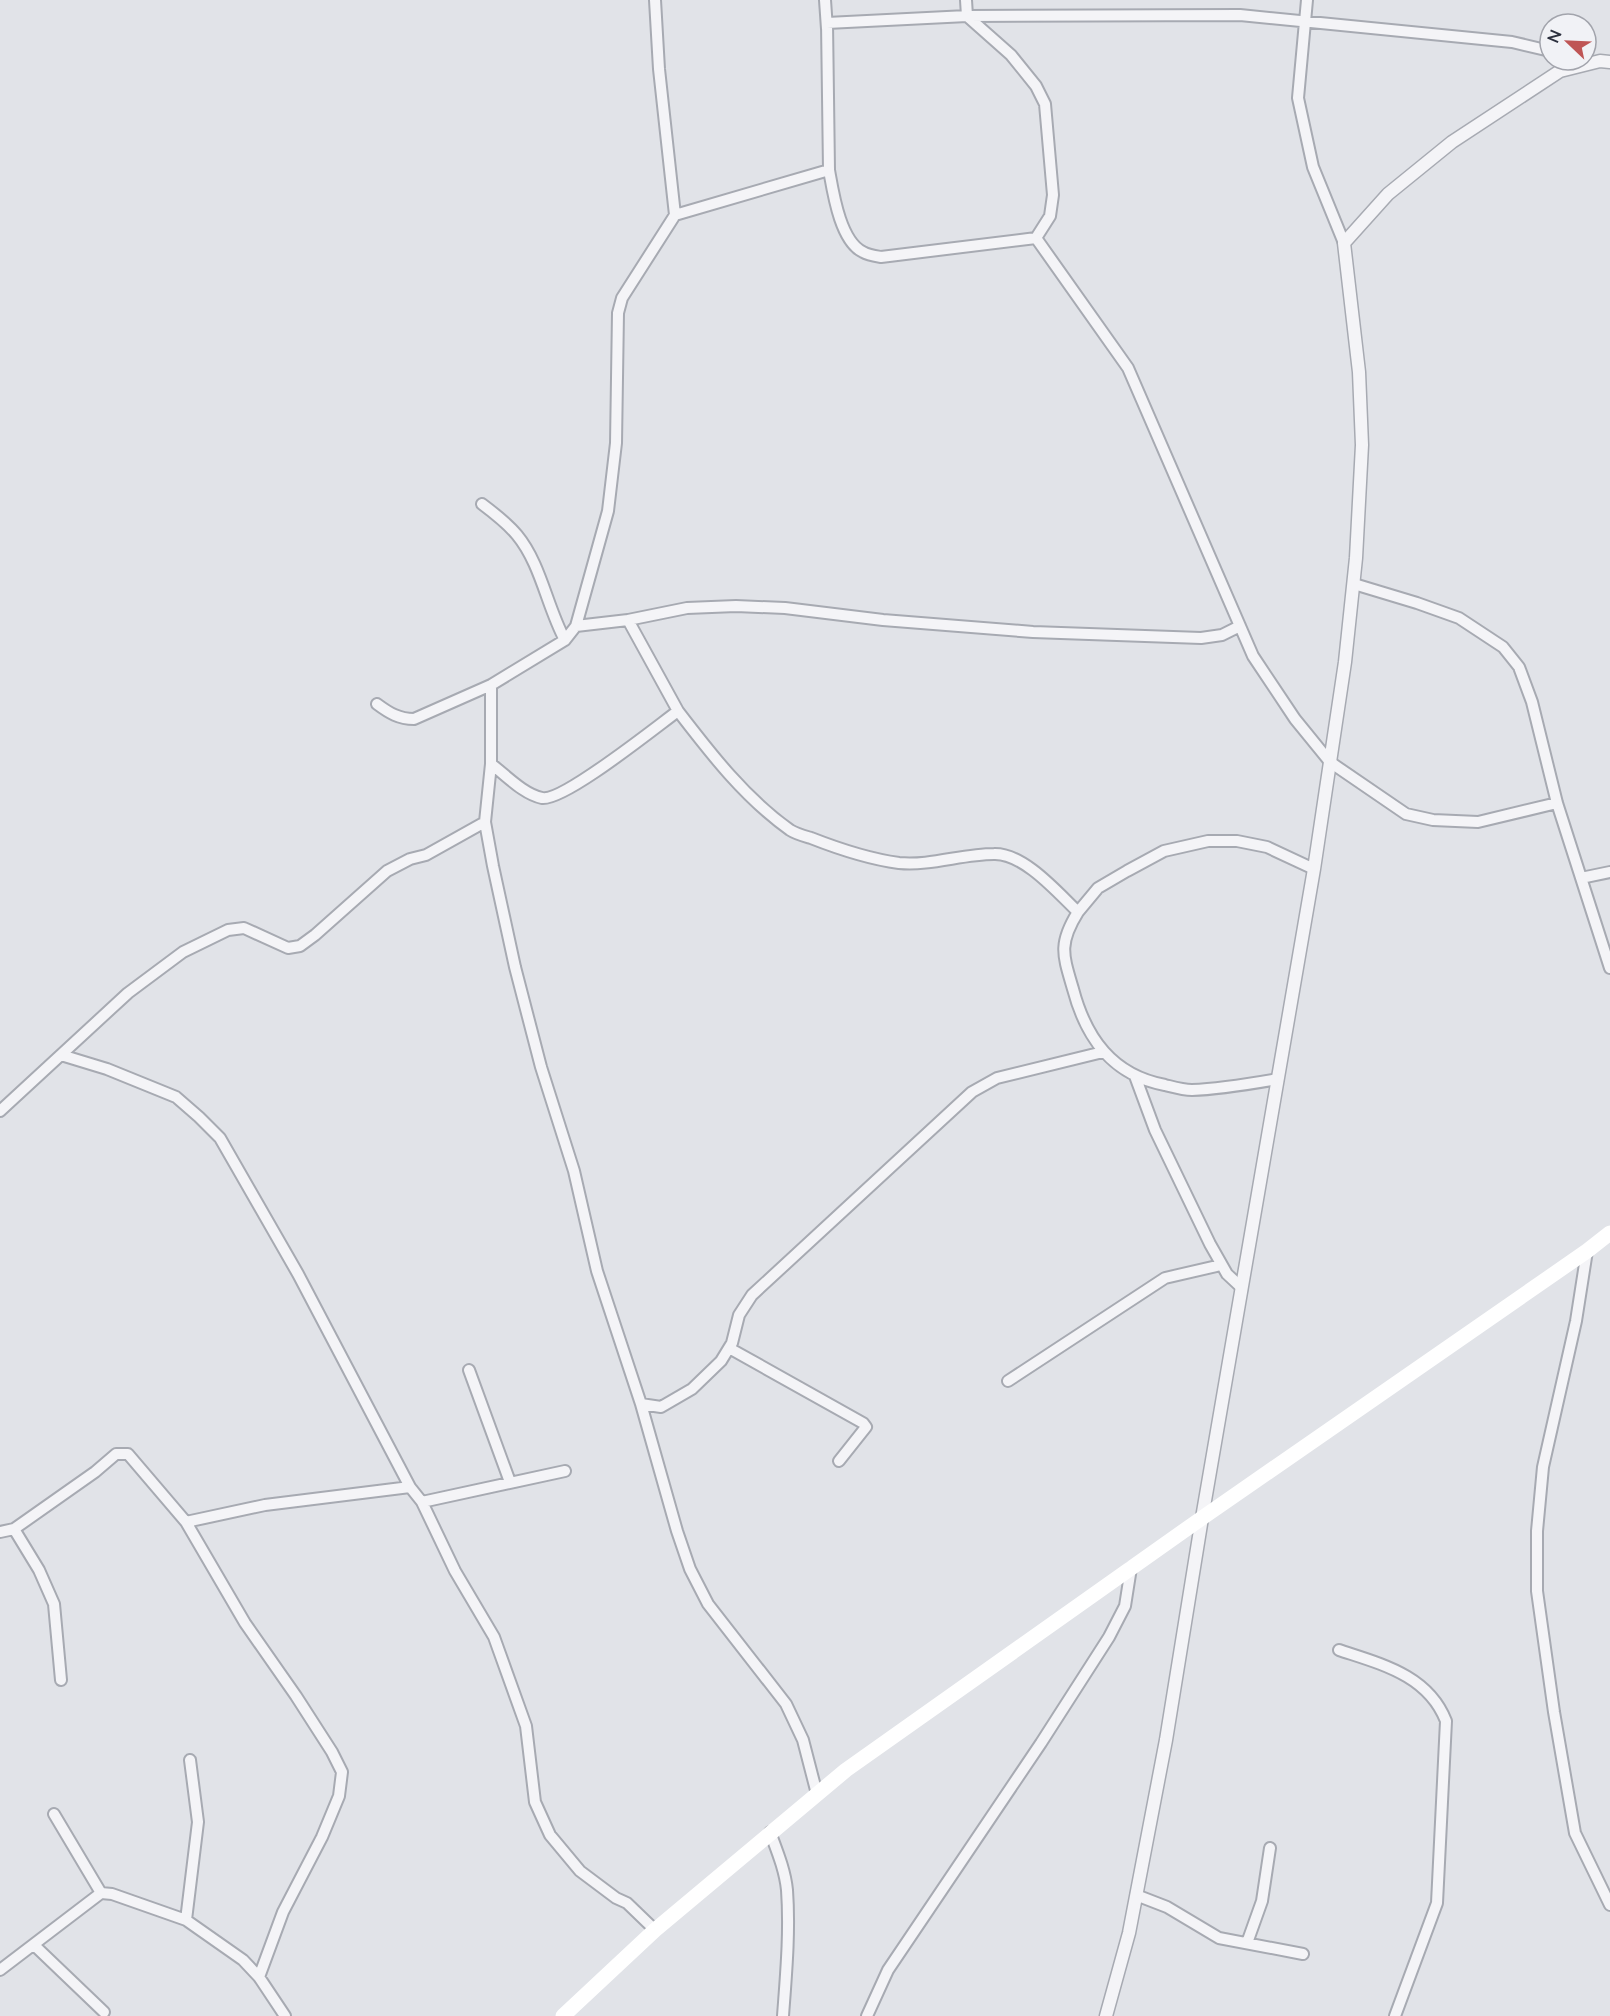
<svg xmlns="http://www.w3.org/2000/svg" width="1610" height="2016" font-family="Lato,sans-serif">
<style>
.lines{fill:none;stroke-linecap:round;stroke-linejoin:round}
.minor-casing{stroke:#a7aab2;stroke-width:14}
.tertiary-casing{stroke:#a7aab2;stroke-width:15}
.minor{stroke:#f4f4f7;stroke-width:10}
.tertiary{stroke:#f4f4f7;stroke-width:12}
.secondary{stroke:#fff;stroke-width:15}
</style>
<rect width="100%" height="100%" fill="#e1e3e8"/>
<g class="lines">
<defs>
<path id="minor" d="M655 0 659 69 675 215
M825 0 827 29
M966 0 967 16 1240 15 1512 42 1550 51
M1307 0 1298 98 1313 167 1344 243
M1036 238 1128 368 1253 656 1295 719 1330 762 1406 814 1433 820 1478 822 1557 803
M482 504C494 513 507 523 517 535 541 564 547 607 565 640
M1354 584 1417 603 1459 618 1503 647 1519 667 1532 702 1557 803 1610 968
M628 620 687 608 736 606 785 608 883 620 1033 632 1201 638 1222 635 1240 626
M491 685V764L485 822 493 866 515 967 541 1067 574 1171 597 1271 641 1404 677 1531 690 1569 708 1604 786 1704 803 1740 817 1794
M377 704C389 713 399 719 414 719L491 685 565 640 576 626 608 511 616 443 618 313 622 298 675 215 829 170C833 192 840 241 863 252 868 255 875 256 881 257L1036 238 1050 216 1053 195 1045 104 1036 86 1011 55 967 16 827 23 829 170
M678 711C711 754 745 798 790 830 796 834 804 836 811 838 839 849 869 859 899 863 931 866 962 854 994 854 1024 853 1058 893 1078 912L1098 888 1127 871 1164 851 1208 841H1237L1267 847 1314 869
M491 764C506 775 523 794 542 798 563 802 656 727 678 711L628 620 576 626
M1581 878 1610 872
M1078 912C1058 944 1063 955 1073 989 1086 1038 1112 1075 1165 1085 1173 1087 1183 1090 1192 1090 1221 1089 1249 1084 1278 1079
M61 1055 107 1069 176 1097 199 1117 220 1138 298 1274 410 1487 422 1502 455 1571 494 1637 526 1726 535 1802 550 1835 580 1871 616 1898 627 1903 655 1930
M1135 1076 1155 1130 1210 1244 1227 1274 1242 1288
M0 1111 128 993 183 952 228 930 244 928 288 948 300 946 315 935 387 871 410 859 426 855 485 822
M1587 1251 1576 1321 1543 1467 1537 1531V1591L1554 1712 1575 1833 1610 1905
M729 1348 863 1423 866 1427 839 1461
M469 1370 510 1482
M1008 1381 1165 1278 1221 1265
M641 1404 661 1407 692 1389 721 1361 732 1343 739 1315 752 1295 972 1092 997 1078 1103 1052
M422 1502 565 1471
M186 1522 265 1505 410 1487
M14 1529 39 1570 54 1604 61 1680
M0 1532 14 1529 95 1472 116 1454H128L186 1522 245 1623 296 1696 332 1752 342 1772 339 1796 322 1837 283 1912 259 1977
M1339 1650C1381 1664 1428 1675 1446 1721L1437 1903 1395 2016
M54 1814 101 1893
M770 1832C777 1851 785 1870 787 1890 790 1932 786 1975 783 2016
M1136 1895 1167 1907 1219 1938 1303 1954
M186 1920 198 1822 190 1760
M1247 1943 1262 1901 1270 1848
M34 1945 104 2012
M0 1970 101 1893 112 1894 186 1920 243 1960 259 1977 285 2016
M867 2016 888 1970 1041 1743 1109 1637 1125 1606 1131 1568"/>
<path id="tertiary" d="M1106 2016 1129 1933 1166 1740 1202 1518 1314 869 1345 662 1356 558 1362 445 1359 372 1344 243 1388 194 1452 142 1560 71 1600 61 1610 62"/>
</defs>
<use href="#minor" class="minor-casing"/>
<use href="#tertiary" class="tertiary-casing"/>
<use href="#minor" class="minor"/>
<use href="#tertiary" class="tertiary"/>
<path class="secondary" d="M563 2016 655 1930 846 1770 1202 1518 1587 1251 1610 1233"/>
</g>
<g transform="translate(1568 42) rotate(293)"><circle r="28" fill="#f1f2f6" stroke="#a2a4ac" stroke-width="1.5"/>
<path d="M0-4.5L10 22L0 15L-10 22Z" fill="#bf5555"/>
<text y="-9" font-size="16" font-weight="bold" text-anchor="middle" fill="#2c303e">N</text>
</g>
</svg>
